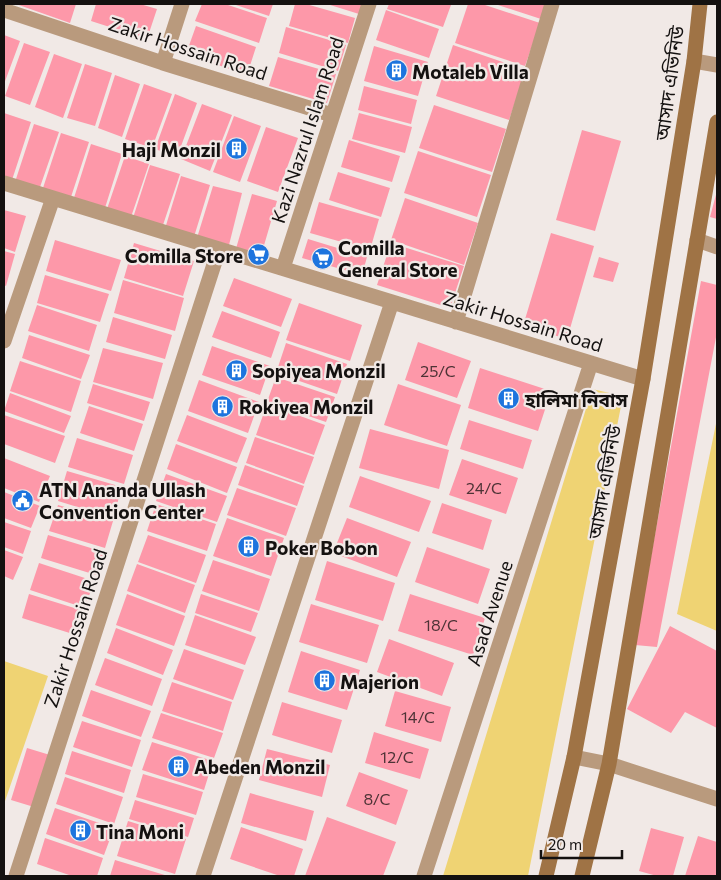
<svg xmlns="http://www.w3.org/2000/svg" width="721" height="880" font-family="Commissioner,'Noto Sans Bengali',sans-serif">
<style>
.green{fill:#efd373}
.building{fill:#fd98a9}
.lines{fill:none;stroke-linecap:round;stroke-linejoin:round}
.street{stroke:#b99a7d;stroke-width:15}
.secondary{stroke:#9f7345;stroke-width:15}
.labels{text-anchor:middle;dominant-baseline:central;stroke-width:4.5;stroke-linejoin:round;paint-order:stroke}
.number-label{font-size:16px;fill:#4e3336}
.street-label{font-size:19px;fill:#141110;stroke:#f1e9e6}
.poi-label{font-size:19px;font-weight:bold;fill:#141110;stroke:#f1e9e6;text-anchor:start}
</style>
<rect width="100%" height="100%" fill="#f1e9e6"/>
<path class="green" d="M592 389 623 396 528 876H443Z
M717 419V631L677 614Z
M4 661 48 676 4 804Z"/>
<path class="building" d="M16 4H76L70 23Z
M96 4H140L157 9 147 39 91 21Z
M202 4H225L267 18 259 43 195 21Z
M233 4H273L269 16Z
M295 4H306L355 18 348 43 289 26Z
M327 4H362L359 14Z
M389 4H448L451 5 443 27 387 9Z
M468 4H482L540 23 525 66 455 43Z
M495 4H546L541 19Z
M386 10 439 29 429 58 376 40Z
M196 26 256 47 247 75 186 54Z
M286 27 346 45 338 71 279 53Z
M4 35 20 41 4 84Z
M24 43 50 52 30 105 5 96Z
M453 45 526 70 509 120 436 96Z
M374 46 428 62 418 96 364 81Z
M54 54 82 64 63 118 35 107Z
M278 57 336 74 327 103 269 86Z
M85 64 112 73 95 126 67 118Z
M115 75 140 84 122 137 98 128Z
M144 84 172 94 152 148 125 139Z
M364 86 417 100 411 124 358 110Z
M175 94 197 103 177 157 155 149Z
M202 104 232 115 210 171 181 159Z
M434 105 506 129 492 172 419 148Z
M4 113 31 122 12 180 4 178Z
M359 113 412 127 405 153 352 139Z
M234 116 261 126 240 182 213 172Z
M34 124 59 132 39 190 15 182Z
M266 127 298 138 278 192 247 181Z
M582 130 621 141 595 231 556 220Z
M61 133 89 142 70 200 42 191Z
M349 140 400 156 392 182 341 167Z
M91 144 122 154 104 211 73 201Z
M418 151 491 175 477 217 404 193Z
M125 156 149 164 130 220 106 212Z
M150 165 180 174 161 231 132 221Z
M338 172 390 188 381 217 329 200Z
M181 176 210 185 193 240 164 232Z
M213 186 242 193 228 249 196 241Z
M717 191V219L710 217Z
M252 194 277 201 260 259 235 252Z
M405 198 478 223 464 265 391 240Z
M319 202 379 219 370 250 310 233Z
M4 210 26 216 15 252 4 248Z
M551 233 594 246 567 339 523 326Z
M308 239 367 257 362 275 302 258Z
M55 240 121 260 111 291 46 271Z
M134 243 194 261 183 296 124 278Z
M391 243 464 266 450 308 377 285Z
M4 251 15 254 6 286 4 285Z
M599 257 619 263 613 282 593 277Z
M45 275 109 294 100 322 37 303Z
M234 278 292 299 281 327 223 306Z
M123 280 184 298 175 331 114 313Z
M701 281 717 285V332L657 647 635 645Z
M299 303 362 325 350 361 286 340Z
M37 305 97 325 89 351 28 331Z
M222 311 280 332 271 358 212 337Z
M113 317 172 335 165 359 106 342Z
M29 335 90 355 81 379 22 358Z
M418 342 471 361 457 398 405 380Z
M286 343 347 364 337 394 276 373Z
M212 346 270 366 260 395 202 375Z
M103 348 163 363 153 399 93 382Z
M20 361 81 381 71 412 10 391Z
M480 368 551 391 538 431 468 408Z
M276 377 335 397 326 422 267 402Z
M199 380 259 402 248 433 188 411Z
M93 384 150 402 144 421 87 403Z
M398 384 461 405 447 446 384 425Z
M10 393 71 416 64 433 4 411Z
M267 404 325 425 314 455 256 435Z
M89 406 143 424 134 451 80 433Z
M4 415 65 436 55 463 4 444Z
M187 415 247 438 237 463 177 441Z
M469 420 532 440 523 469 460 449Z
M370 429 449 450 439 489 359 468Z
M255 437 314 457 304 484 246 463Z
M77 438 133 455 124 484 68 467Z
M176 444 237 467 227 493 167 469Z
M4 458 50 476 39 502 4 488Z
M462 459 518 478 506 514 449 495Z
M245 465 304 486 297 506 238 485Z
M67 471 122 487 113 518 58 501Z
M166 474 227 496 217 522 156 501Z
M360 476 431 501 419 532 349 507Z
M237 488 296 508 286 536 227 515Z
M4 492 40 506 31 528 4 518Z
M442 503 492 520 483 550 432 533Z
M156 504 216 524 207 551 147 531Z
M58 505 113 521 105 548 49 531Z
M227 518 284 538 271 576 213 556Z
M347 518 411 542 397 577 333 553Z
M4 522 31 531 23 554 4 547Z
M48 535 104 552 96 575 41 558Z
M148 535 206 555 196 583 138 562Z
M427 547 490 569 478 604 415 582Z
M4 550 23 557 13 580 4 576Z
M213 560 270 579 259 611 202 591Z
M327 561 395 583 383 621 315 600Z
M39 563 94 581 85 608 30 590Z
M137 564 195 585 185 613 127 591Z
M29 594 84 611 76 635 22 618Z
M127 594 185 616 174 646 116 625Z
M201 594 258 613 251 632 195 613Z
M410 594 485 618 473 655 398 631Z
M311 604 379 625 367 663 299 642Z
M195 615 256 637 245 665 185 645Z
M670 626 717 651V728L685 712 671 733 627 709Z
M116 628 173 650 163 675 107 653Z
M389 639 454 663 442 696 377 672Z
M184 649 244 670 233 700 173 679Z
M301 651 360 670 347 710 288 692Z
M105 658 162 679 152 706 95 685Z
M172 682 232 702 223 731 162 711Z
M91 690 151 711 141 737 82 716Z
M395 691 451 707 441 742 385 726Z
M282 702 342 720 332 753 272 735Z
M161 713 223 733 214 758 152 738Z
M82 721 141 740 132 767 73 747Z
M374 732 429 749 420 779 365 763Z
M152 742 213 761 204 790 142 770Z
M27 748 50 755 34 807 11 800Z
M267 749 330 765 322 797 259 780Z
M72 751 131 770 124 793 65 774Z
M359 772 408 790 396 825 346 806Z
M143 774 203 792 196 815 136 797Z
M65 777 123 797 114 824 56 804Z
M250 793 314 811 306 841 241 823Z
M135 800 194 818 188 837 129 819Z
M55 808 114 828 104 855 46 834Z
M327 817 396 842 383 876H305Z
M128 821 186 839 175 874 117 856Z
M241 827 303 849 294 876H280L230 859Z
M651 828 684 837 673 876H657L639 871Z
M698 836 717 842V876H685Z
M45 838 103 858 97 876H72L37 864Z
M115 860 168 876H110Z"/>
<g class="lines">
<path class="street" d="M4 10 163 63 332 115
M694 61 717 65
M163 63 182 4
M4 183 643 379
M697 240 717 247
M283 268 369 4
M456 322 552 4
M4 341 53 198
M574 757 609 764 717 799
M16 876 219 249
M203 876 392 302
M424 876 591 363"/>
<path class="secondary" d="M546 876 574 757 643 379 694 61 700 4
M582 876 609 764 717 122"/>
</g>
<defs>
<symbol id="building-disc" viewBox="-11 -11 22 22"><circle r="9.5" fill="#1d74de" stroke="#f1e9e6"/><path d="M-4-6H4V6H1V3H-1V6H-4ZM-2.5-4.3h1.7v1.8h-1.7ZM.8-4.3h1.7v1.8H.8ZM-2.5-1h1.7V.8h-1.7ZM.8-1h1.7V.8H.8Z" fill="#fff"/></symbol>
<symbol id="supermarket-disc" viewBox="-11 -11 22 22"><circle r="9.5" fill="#1d74de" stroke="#f1e9e6"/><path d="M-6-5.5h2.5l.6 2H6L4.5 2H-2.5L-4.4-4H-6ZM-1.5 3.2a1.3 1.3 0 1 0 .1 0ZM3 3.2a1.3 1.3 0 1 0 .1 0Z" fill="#fff"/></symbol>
<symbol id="civic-disc" viewBox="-11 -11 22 22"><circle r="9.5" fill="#1d74de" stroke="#f1e9e6"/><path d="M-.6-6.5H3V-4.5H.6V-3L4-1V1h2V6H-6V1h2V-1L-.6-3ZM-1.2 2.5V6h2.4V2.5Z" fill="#fff"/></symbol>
</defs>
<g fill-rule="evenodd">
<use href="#building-disc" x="384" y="58" width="25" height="25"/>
<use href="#building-disc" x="224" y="136" width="25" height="25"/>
<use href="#supermarket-disc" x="246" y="242" width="25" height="25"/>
<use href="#supermarket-disc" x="310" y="246" width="25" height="25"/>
<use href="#building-disc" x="224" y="358" width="25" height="25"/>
<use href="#building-disc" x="496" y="386" width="25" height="25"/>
<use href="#building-disc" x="210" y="394" width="25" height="25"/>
<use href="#civic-disc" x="10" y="488" width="25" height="25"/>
<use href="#building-disc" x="236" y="534" width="25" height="25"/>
<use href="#building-disc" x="312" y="668" width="25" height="25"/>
<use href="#building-disc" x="166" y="754" width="25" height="25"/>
<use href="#building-disc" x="68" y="818" width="25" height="25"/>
</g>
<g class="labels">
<g class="number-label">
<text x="438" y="370">25/C</text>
<text x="484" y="487">24/C</text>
<text x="441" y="624">18/C</text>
<text x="418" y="716">14/C</text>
<text x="397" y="756">12/C</text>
<text x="377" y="798">8/C</text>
</g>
<g class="street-label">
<text transform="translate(188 48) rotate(18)">Zakir Hossain Road</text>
<text transform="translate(669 83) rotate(-82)">আসাদ এভিনিউ</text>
<text transform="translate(307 130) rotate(-72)">Kazi Nazrul Islam Road</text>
<text transform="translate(523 321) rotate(17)">Zakir Hossain Road</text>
<text transform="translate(604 482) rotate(-80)">আসাদ এভিনিউ</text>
<text transform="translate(489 613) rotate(-72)">Asad Avenue</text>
<text transform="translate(75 628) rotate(-72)">Zakir Hossain Road</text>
</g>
<g class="poi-label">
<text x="412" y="71">Motaleb Villa</text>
<text x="221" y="149" text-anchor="end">Haji Monzil</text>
<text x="338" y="247">Comilla<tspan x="338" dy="22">General Store</tspan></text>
<text x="243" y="255" text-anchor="end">Comilla Store</text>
<text x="252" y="370">Sopiyea Monzil</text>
<text x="525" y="399">হালিমা নিবাস</text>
<text x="239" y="406">Rokiyea Monzil</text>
<text x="39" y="489">ATN Ananda Ullash<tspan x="39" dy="22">Convention Center</tspan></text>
<text x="265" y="547">Poker Bobon</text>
<text x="340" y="681">Majerion</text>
<text x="194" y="766">Abeden Monzil</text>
<text x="96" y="831">Tina Moni</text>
</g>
</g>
<rect width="721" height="880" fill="none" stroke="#141110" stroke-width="10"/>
<path d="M541 850v8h81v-8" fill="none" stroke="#141110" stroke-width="2.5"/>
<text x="548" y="850" font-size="15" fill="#141110" stroke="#f1e9e6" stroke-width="4" paint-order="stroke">20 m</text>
</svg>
